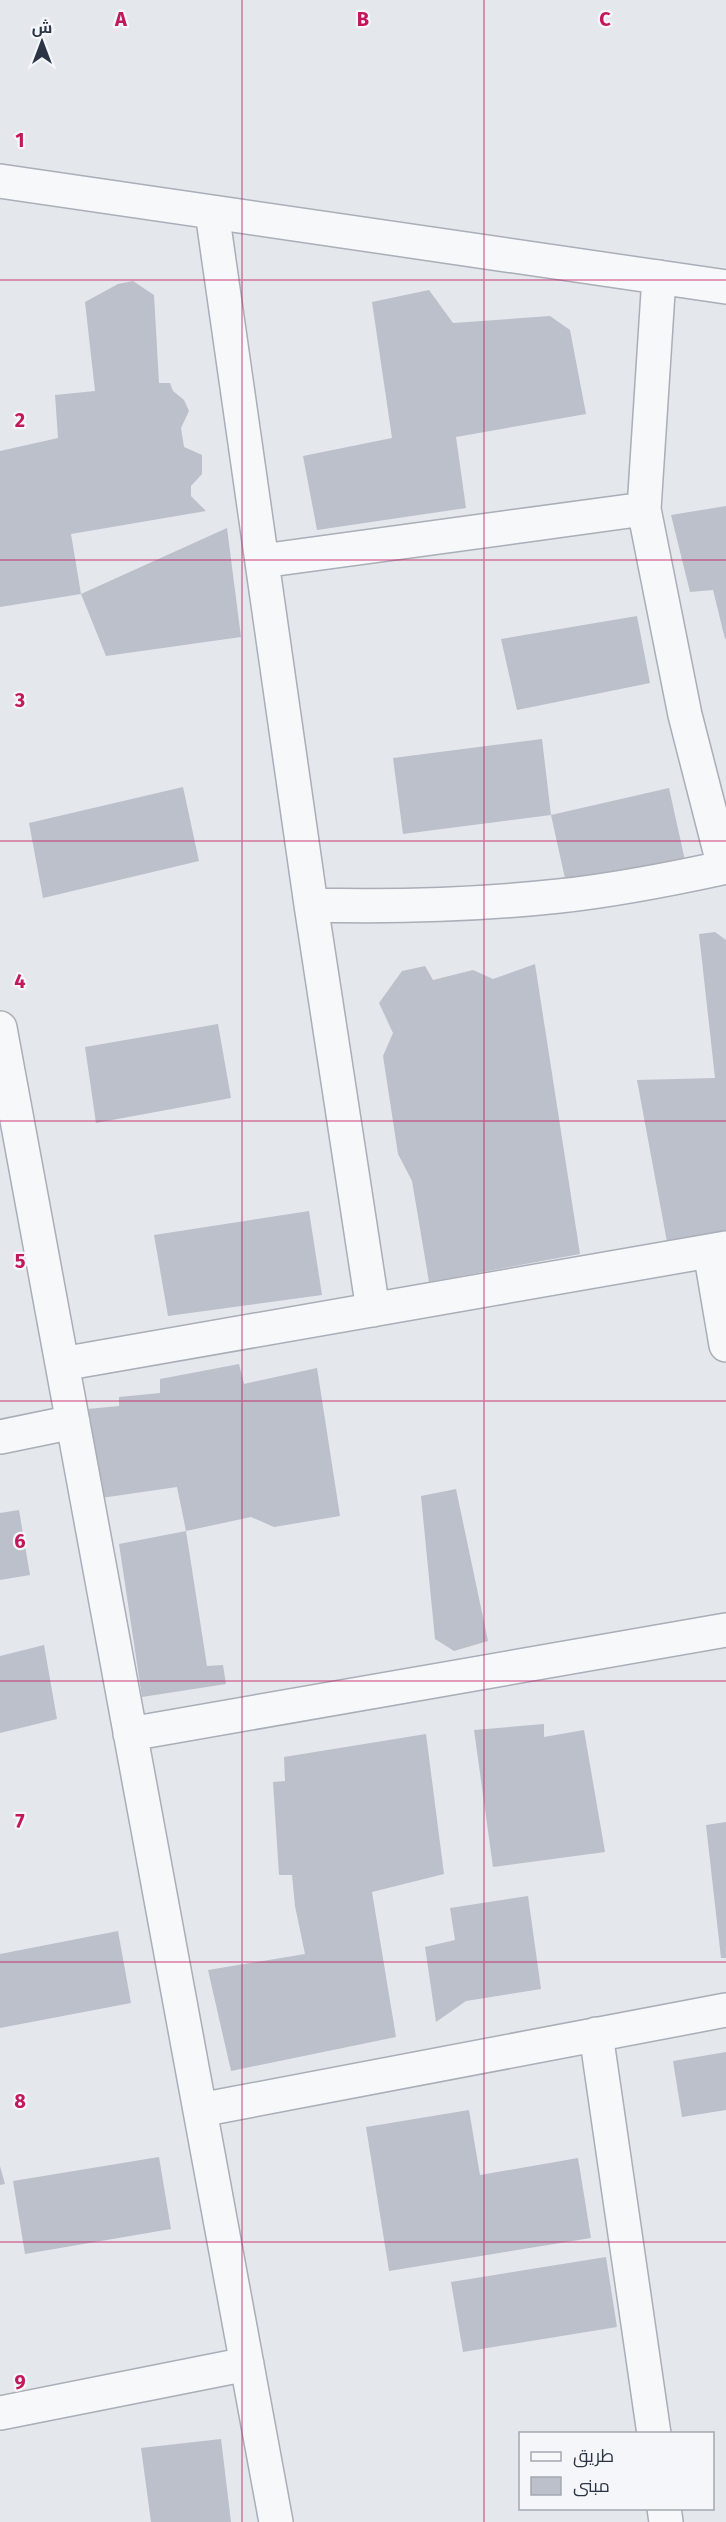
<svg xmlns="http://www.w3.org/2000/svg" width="726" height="2522" font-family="'Fira Sans',Cairo,sans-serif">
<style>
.building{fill:#bbc0ca}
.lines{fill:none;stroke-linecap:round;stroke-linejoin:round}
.minor-casing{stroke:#a9aeb7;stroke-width:36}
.minor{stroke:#f7f8fa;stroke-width:33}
.grid{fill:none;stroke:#c2185b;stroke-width:1.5;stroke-opacity:0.55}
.grid-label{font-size:20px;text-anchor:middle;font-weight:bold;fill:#c2185b;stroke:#f4f6f9;stroke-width:4.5;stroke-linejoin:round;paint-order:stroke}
</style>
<rect width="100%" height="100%" fill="#e4e7ec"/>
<path class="building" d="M133 281 154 295 159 383H170L173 391 184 400 189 411 181 428 184 447 202 455V474L191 486V496L206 511 71 534 81 594 0 607V451L58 438 55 395 95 391 85 302 118 284Z
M429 290 453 323 550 316 570 330 586 414 456 437 466 508 317 530 303 456 392 438 372 302Z
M726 506V639H725L713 590 690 592 671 515Z
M227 528 241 637 106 656 81 594Z
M637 616 650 683 517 710 501 639Z
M542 739 551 815 669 788 686 865 568 892 551 815 403 834 393 758Z
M183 787 199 861 43 898 29 823Z
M715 932 726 940V1231L667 1242 637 1080 715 1078 699 934Z
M535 964 580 1254 429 1282 412 1181 398 1154 383 1056 393 1033 379 1003 402 971 425 966 433 980 473 970 493 979Z
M218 1024 231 1098 96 1123 85 1047Z
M309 1211 322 1295 168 1316 154 1235Z
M239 1364 244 1384 317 1368 340 1516 274 1527 251 1517 186 1531 177 1487 101 1498 87 1409 119 1406V1397L160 1393V1379Z
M456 1489 488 1641 454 1651 435 1639 421 1496Z
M19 1510 30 1575 0 1580V1513Z
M186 1531 207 1666 223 1665 226 1684 142 1697 119 1544Z
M44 1645 57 1719 0 1733V1656Z
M544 1724V1737L584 1730 605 1852 493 1867 474 1730Z
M426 1734 444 1874 372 1892 396 2037 231 2071 208 1970 305 1954 295 1906 292 1875H279L273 1782 285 1781 284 1757Z
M726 1822V1958H721L706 1825Z
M528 1896 541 1989 466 2001 436 2022 425 1947 455 1940 450 1908Z
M118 1931 131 2003 0 2028V1954Z
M726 2052V2110L682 2117 673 2061Z
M469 2110 480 2175 578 2158 591 2238 389 2271 366 2127Z
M159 2157 171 2229 25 2254 13 2181Z
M0 2166 5 2184 0 2185Z
M606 2257 617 2327 463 2352 451 2282Z
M221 2439 231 2522H151L141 2448Z"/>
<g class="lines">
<defs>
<path id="minor" d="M0 181 726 287
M212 212 311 905 373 1310
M659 277 644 509 685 715 724 867
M262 561 644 509
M311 905C394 907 476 905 559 896 615 890 671 879 726 867
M0 1028 276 2522
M710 1251 726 1345
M62 1364 726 1248
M0 1437 73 1422
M130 1734 726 1630
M596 2034 654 2434
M200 2110 726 2010
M0 2413 247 2364
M664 2508 666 2522"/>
</defs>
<use href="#minor" class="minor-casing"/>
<use href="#minor" class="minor"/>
</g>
<path class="grid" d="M242 0V2522M484 0V2522M0 280H726M0 560H726M0 841H726M0 1121H726M0 1401H726M0 1681H726M0 1962H726M0 2242H726"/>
<g class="grid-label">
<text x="121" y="26">A</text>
<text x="363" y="26">B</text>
<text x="605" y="26">C</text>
<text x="20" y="147">1</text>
<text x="20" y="427">2</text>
<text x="20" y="707">3</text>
<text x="20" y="988">4</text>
<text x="20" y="1268">5</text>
<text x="20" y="1548">6</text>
<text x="20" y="1828">7</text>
<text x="20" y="2108">8</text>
<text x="20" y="2389">9</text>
</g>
<rect x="519" y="2432" width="195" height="78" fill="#f4f6f9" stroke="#a4a8b1" stroke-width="1.5"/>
<rect x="531" y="2452" width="30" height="9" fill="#f7f8fa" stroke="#a4a8b1" stroke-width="1.5"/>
<text x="573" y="2462" font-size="18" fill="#2b3445">طريق</text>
<rect x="531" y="2477" width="30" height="18" fill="#bbc0ca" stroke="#a4a8b1" stroke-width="1.5"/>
<text x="573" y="2492" font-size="18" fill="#2b3445">مبنى</text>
<g transform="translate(42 42)" stroke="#f4f6f9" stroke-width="4.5" paint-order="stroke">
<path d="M0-4.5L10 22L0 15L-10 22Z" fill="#2b3445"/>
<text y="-9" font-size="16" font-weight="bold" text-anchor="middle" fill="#2b3445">ش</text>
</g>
</svg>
